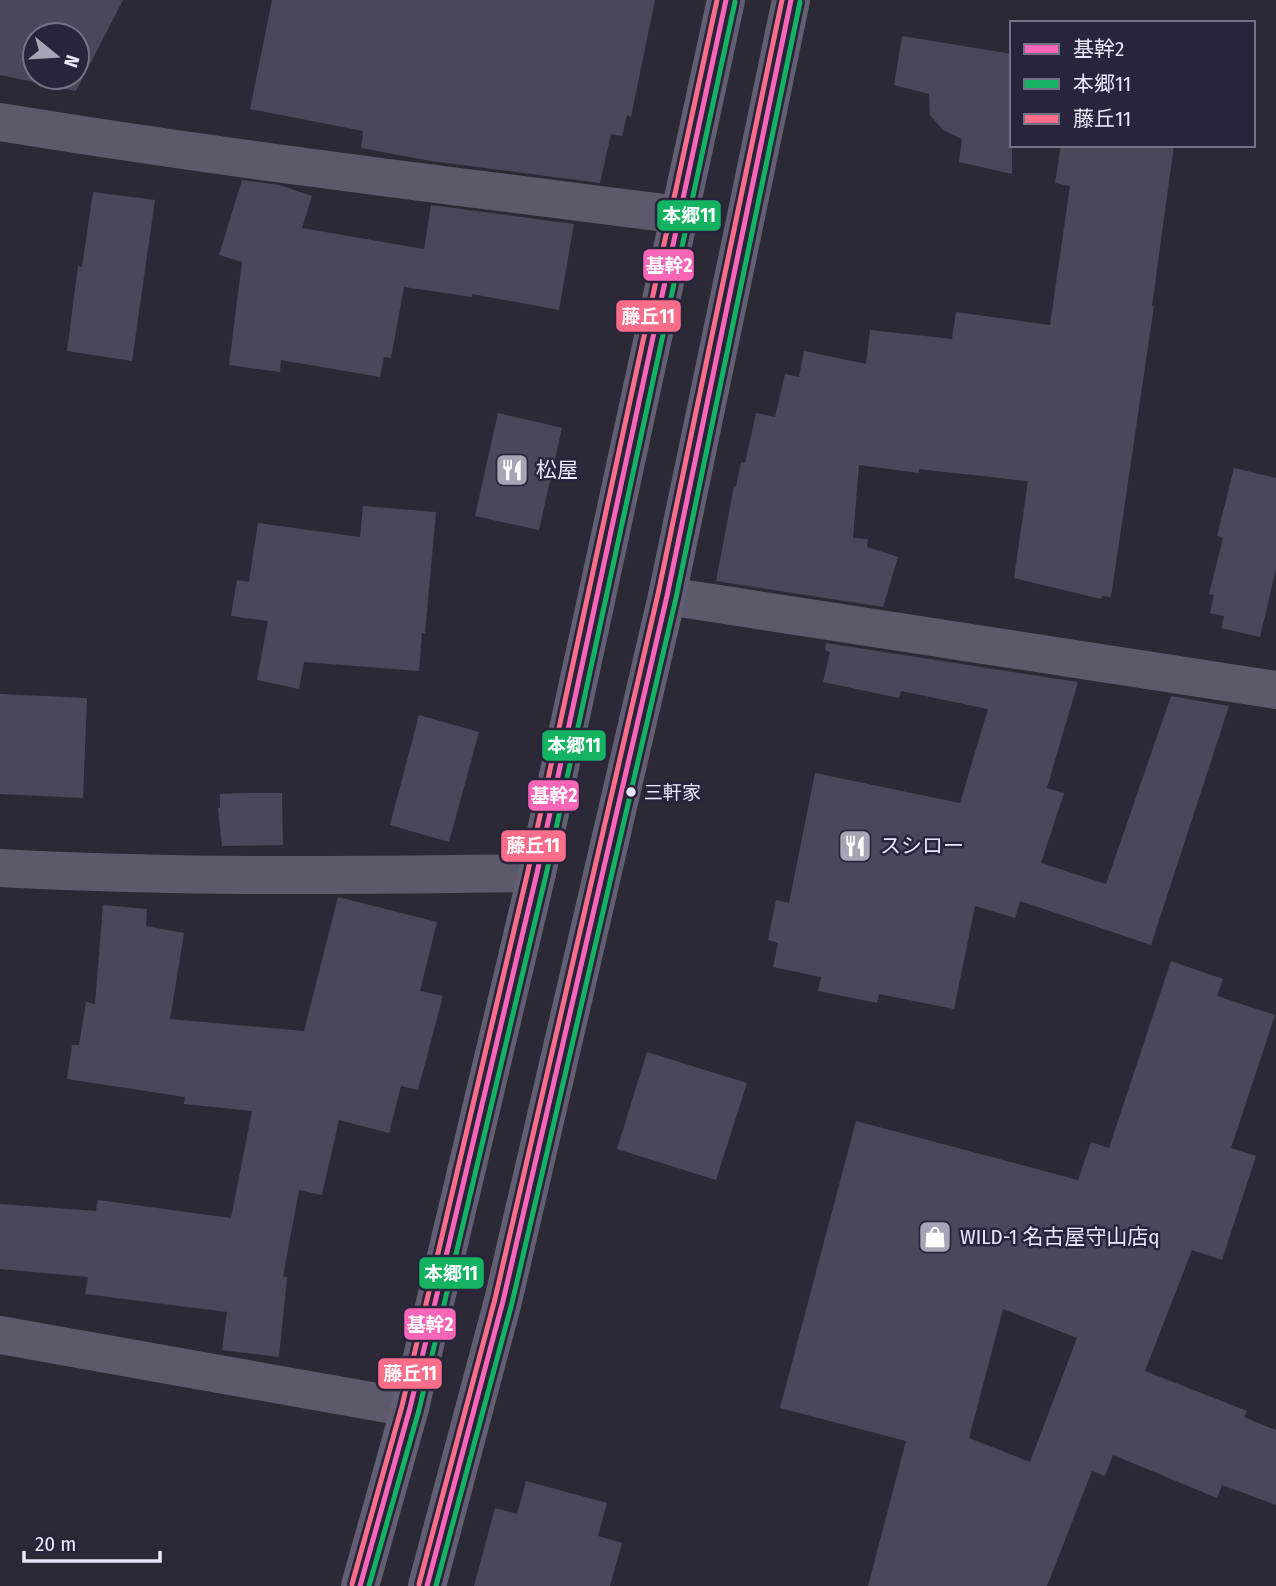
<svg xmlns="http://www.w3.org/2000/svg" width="1276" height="1586" font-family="'Fira Sans Condensed','Noto Sans JP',sans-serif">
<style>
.building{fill:#4b475b;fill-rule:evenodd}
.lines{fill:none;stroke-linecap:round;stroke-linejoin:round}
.street{stroke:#5c596a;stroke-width:38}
.highway{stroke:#635f72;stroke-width:38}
.bus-1-casing{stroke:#28243b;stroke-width:10}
.bus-2-casing{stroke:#28243b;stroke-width:10}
.bus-3-casing{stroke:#28243b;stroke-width:10}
.bus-1{stroke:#fa66b7;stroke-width:5}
.bus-2{stroke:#13b361;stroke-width:5}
.bus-3{stroke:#fb6d88;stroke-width:5}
.bus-dot{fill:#e9e8f8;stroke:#28243b;stroke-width:2.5}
.labels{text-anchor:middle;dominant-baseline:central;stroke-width:5;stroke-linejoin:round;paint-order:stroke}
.bus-label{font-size:19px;fill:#e9e8f8;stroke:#28243b;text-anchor:start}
.poi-label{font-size:21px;fill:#e9e8f8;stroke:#28243b;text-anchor:start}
.line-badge{stroke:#28243b;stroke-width:2.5}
.badge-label{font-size:19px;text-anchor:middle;font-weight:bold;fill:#fff}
</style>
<rect width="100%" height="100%" fill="#2c2936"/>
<path class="building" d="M0 0H123L76 91 0 75ZM35 35H77V77H35Z
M272 0H655L631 117 627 115 622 136 611 134 600 183 431 161 361 148 363 131 250 109Z
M902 36 1012 54V174L959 162 962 139 943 130 930 115 929 94 894 85Z
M1061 145H1174L1152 306H1154L1111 597 1102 596 1101 599 1014 578 1028 481 919 469V473L859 465 853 538 868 539 867 547 898 557 883 607 716 581 734 486 736 487 741 462 745 463 756 413 775 417 785 374 799 377 804 351 866 364 870 330 952 339 956 312 1050 325 1070 186 1055 183Z
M242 180 279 185 312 196 302 228 424 249 431 205 574 224 559 310 472 294V297L404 287 391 358 384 357 380 377 281 360 280 372 229 365 242 262 219 255Z
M93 192 155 200 132 361 67 351 78 266 82 267Z
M498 413 562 428 539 530 475 516Z
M1234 468 1276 478V569L1260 637 1221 628 1224 616 1210 613 1214 595 1209 594 1223 538 1217 536Z
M363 506 436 512 425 633H422L419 671 304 662 299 689 257 680 268 621 231 616 237 580 249 582 258 523 360 537Z
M826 643 1078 682 1047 788 1064 793 1041 863 1106 884 1171 696 1229 706 1151 945 1020 901 1015 918 975 906 954 1009 879 994 877 1003 818 991 821 977 773 967 778 943 768 940 776 900 789 903 815 773 960 803 988 709 901 691 899 698 823 682 830 652 825 650Z
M0 694 87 698 83 798 0 794Z
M419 715 479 732 449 842 390 825Z
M245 793H282L283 845 222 846 218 808H220V794Z
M338 897 437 922 420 991 443 996 418 1090 401 1086 389 1133 339 1120 322 1195 299 1190 283 1277H287L279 1357 222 1350 227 1312 85 1294 88 1277 0 1269V1204L96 1211 98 1200 231 1218 252 1111 184 1104 185 1097 67 1079 72 1045H79L86 1002 95 1004 103 905 147 909 146 926 184 933 170 1019 304 1031Z
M1171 961 1223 979 1217 996 1275 1015 1231 1148 1256 1156 1222 1260 1192 1250 1145 1371 1247 1411 1244 1417 1276 1430V1505L1222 1485 1217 1498 1113 1455 1105 1476 1092 1471 1047 1586H868L906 1441 780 1408 856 1121 1078 1180 1091 1142 1109 1148ZM1003 1309 1077 1338 1030 1462 969 1438Z
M647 1052 747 1083 716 1180 617 1149Z
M526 1481 607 1503 598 1536 622 1543 610 1586H474L495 1508 517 1514Z"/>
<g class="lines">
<path class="street" d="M0 122C226 159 453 186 680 215
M667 596 1276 690
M0 868C179 878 358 875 537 873
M0 1335 410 1408"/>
<path class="highway" d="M360 1586 410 1408 537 873 726 0
M427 1586 503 1301 667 596 791 0"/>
<defs>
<path id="bus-1" d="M360 1586 410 1408 537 873 726 0
M427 1586 503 1301 667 596 791 0"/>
<path id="bus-2" d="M369 1586 419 1410 546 875 735 2
M436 1586 512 1303 676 598 800 2"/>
<path id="bus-3" d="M352 1584 402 1406 528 871 717 0
M419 1584 495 1299 658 594 782 0"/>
</defs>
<use href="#bus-1" class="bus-1-casing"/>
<use href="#bus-2" class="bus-2-casing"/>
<use href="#bus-3" class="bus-3-casing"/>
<use href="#bus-1" class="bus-1"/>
<use href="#bus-2" class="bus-2"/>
<use href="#bus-3" class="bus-3"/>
</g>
<defs>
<symbol id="restaurant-square" viewBox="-11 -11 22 22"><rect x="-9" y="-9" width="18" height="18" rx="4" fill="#a7a5b4" stroke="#28243b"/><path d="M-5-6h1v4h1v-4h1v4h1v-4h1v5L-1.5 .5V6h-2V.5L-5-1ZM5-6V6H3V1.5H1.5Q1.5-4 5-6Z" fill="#fff"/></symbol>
<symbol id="shop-square" viewBox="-11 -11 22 22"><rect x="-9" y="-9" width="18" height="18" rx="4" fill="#a7a5b4" stroke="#28243b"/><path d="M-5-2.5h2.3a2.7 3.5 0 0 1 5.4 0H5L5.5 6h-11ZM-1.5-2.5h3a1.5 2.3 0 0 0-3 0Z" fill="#fff"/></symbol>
</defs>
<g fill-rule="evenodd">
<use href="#restaurant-square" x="493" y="451" width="38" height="38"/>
<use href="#restaurant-square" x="836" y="827" width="38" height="38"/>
<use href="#shop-square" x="916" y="1218" width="38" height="38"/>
</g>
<circle class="bus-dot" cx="631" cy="792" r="6"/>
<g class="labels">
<g class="bus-label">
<text x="644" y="792">三軒家</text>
</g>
<g class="poi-label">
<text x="536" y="470">松屋</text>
<text x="880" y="846">スシロー</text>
<text x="960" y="1237">WILD-1 名古屋守山店q</text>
</g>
</g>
<g class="line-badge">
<rect x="656" y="199" width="66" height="33" rx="7" fill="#13b361"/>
<rect x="642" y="248" width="53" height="34" rx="7" fill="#fa66b7"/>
<rect x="615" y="299" width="67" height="34" rx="7" fill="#fb6d88"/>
<rect x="541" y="729" width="66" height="33" rx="7" fill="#13b361"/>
<rect x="527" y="779" width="53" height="33" rx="7" fill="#fa66b7"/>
<rect x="500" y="829" width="67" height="34" rx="7" fill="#fb6d88"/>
<rect x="418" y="1256" width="67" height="34" rx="7" fill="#13b361"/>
<rect x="403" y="1307" width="54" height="34" rx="7" fill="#fa66b7"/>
<rect x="377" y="1357" width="66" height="33" rx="7" fill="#fb6d88"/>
</g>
<g class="badge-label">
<text x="689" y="222">本郷11</text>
<text x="669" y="272">基幹2</text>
<text x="648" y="323">藤丘11</text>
<text x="574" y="752">本郷11</text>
<text x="554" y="802">基幹2</text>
<text x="533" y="852">藤丘11</text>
<text x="451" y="1280">本郷11</text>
<text x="430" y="1331">基幹2</text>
<text x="410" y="1380">藤丘11</text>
</g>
<rect x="1010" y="21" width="245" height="126" fill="#28243b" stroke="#757287" stroke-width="2"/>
<rect x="1024" y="44" width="35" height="10" fill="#fa66b7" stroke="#757287" stroke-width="2"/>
<text x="1073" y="56" font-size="21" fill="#e9e8f8">基幹2</text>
<rect x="1024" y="79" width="35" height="10" fill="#13b361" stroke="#757287" stroke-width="2"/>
<text x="1073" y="91" font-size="21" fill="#e9e8f8">本郷11</text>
<rect x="1024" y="114" width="35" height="10" fill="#fb6d88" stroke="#757287" stroke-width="2"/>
<text x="1073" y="126" font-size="21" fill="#e9e8f8">藤丘11</text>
<g transform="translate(56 56) rotate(108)"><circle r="33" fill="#28243b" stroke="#757287" stroke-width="2"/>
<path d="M0-5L12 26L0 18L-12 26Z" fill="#a7a5b4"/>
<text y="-10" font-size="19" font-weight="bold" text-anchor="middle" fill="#e9e8f8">N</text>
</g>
<path d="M24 1551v10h136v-10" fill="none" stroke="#e9e8f8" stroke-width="3.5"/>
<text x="35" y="1551" font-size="21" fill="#e9e8f8" stroke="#28243b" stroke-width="5" paint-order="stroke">20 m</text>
</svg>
